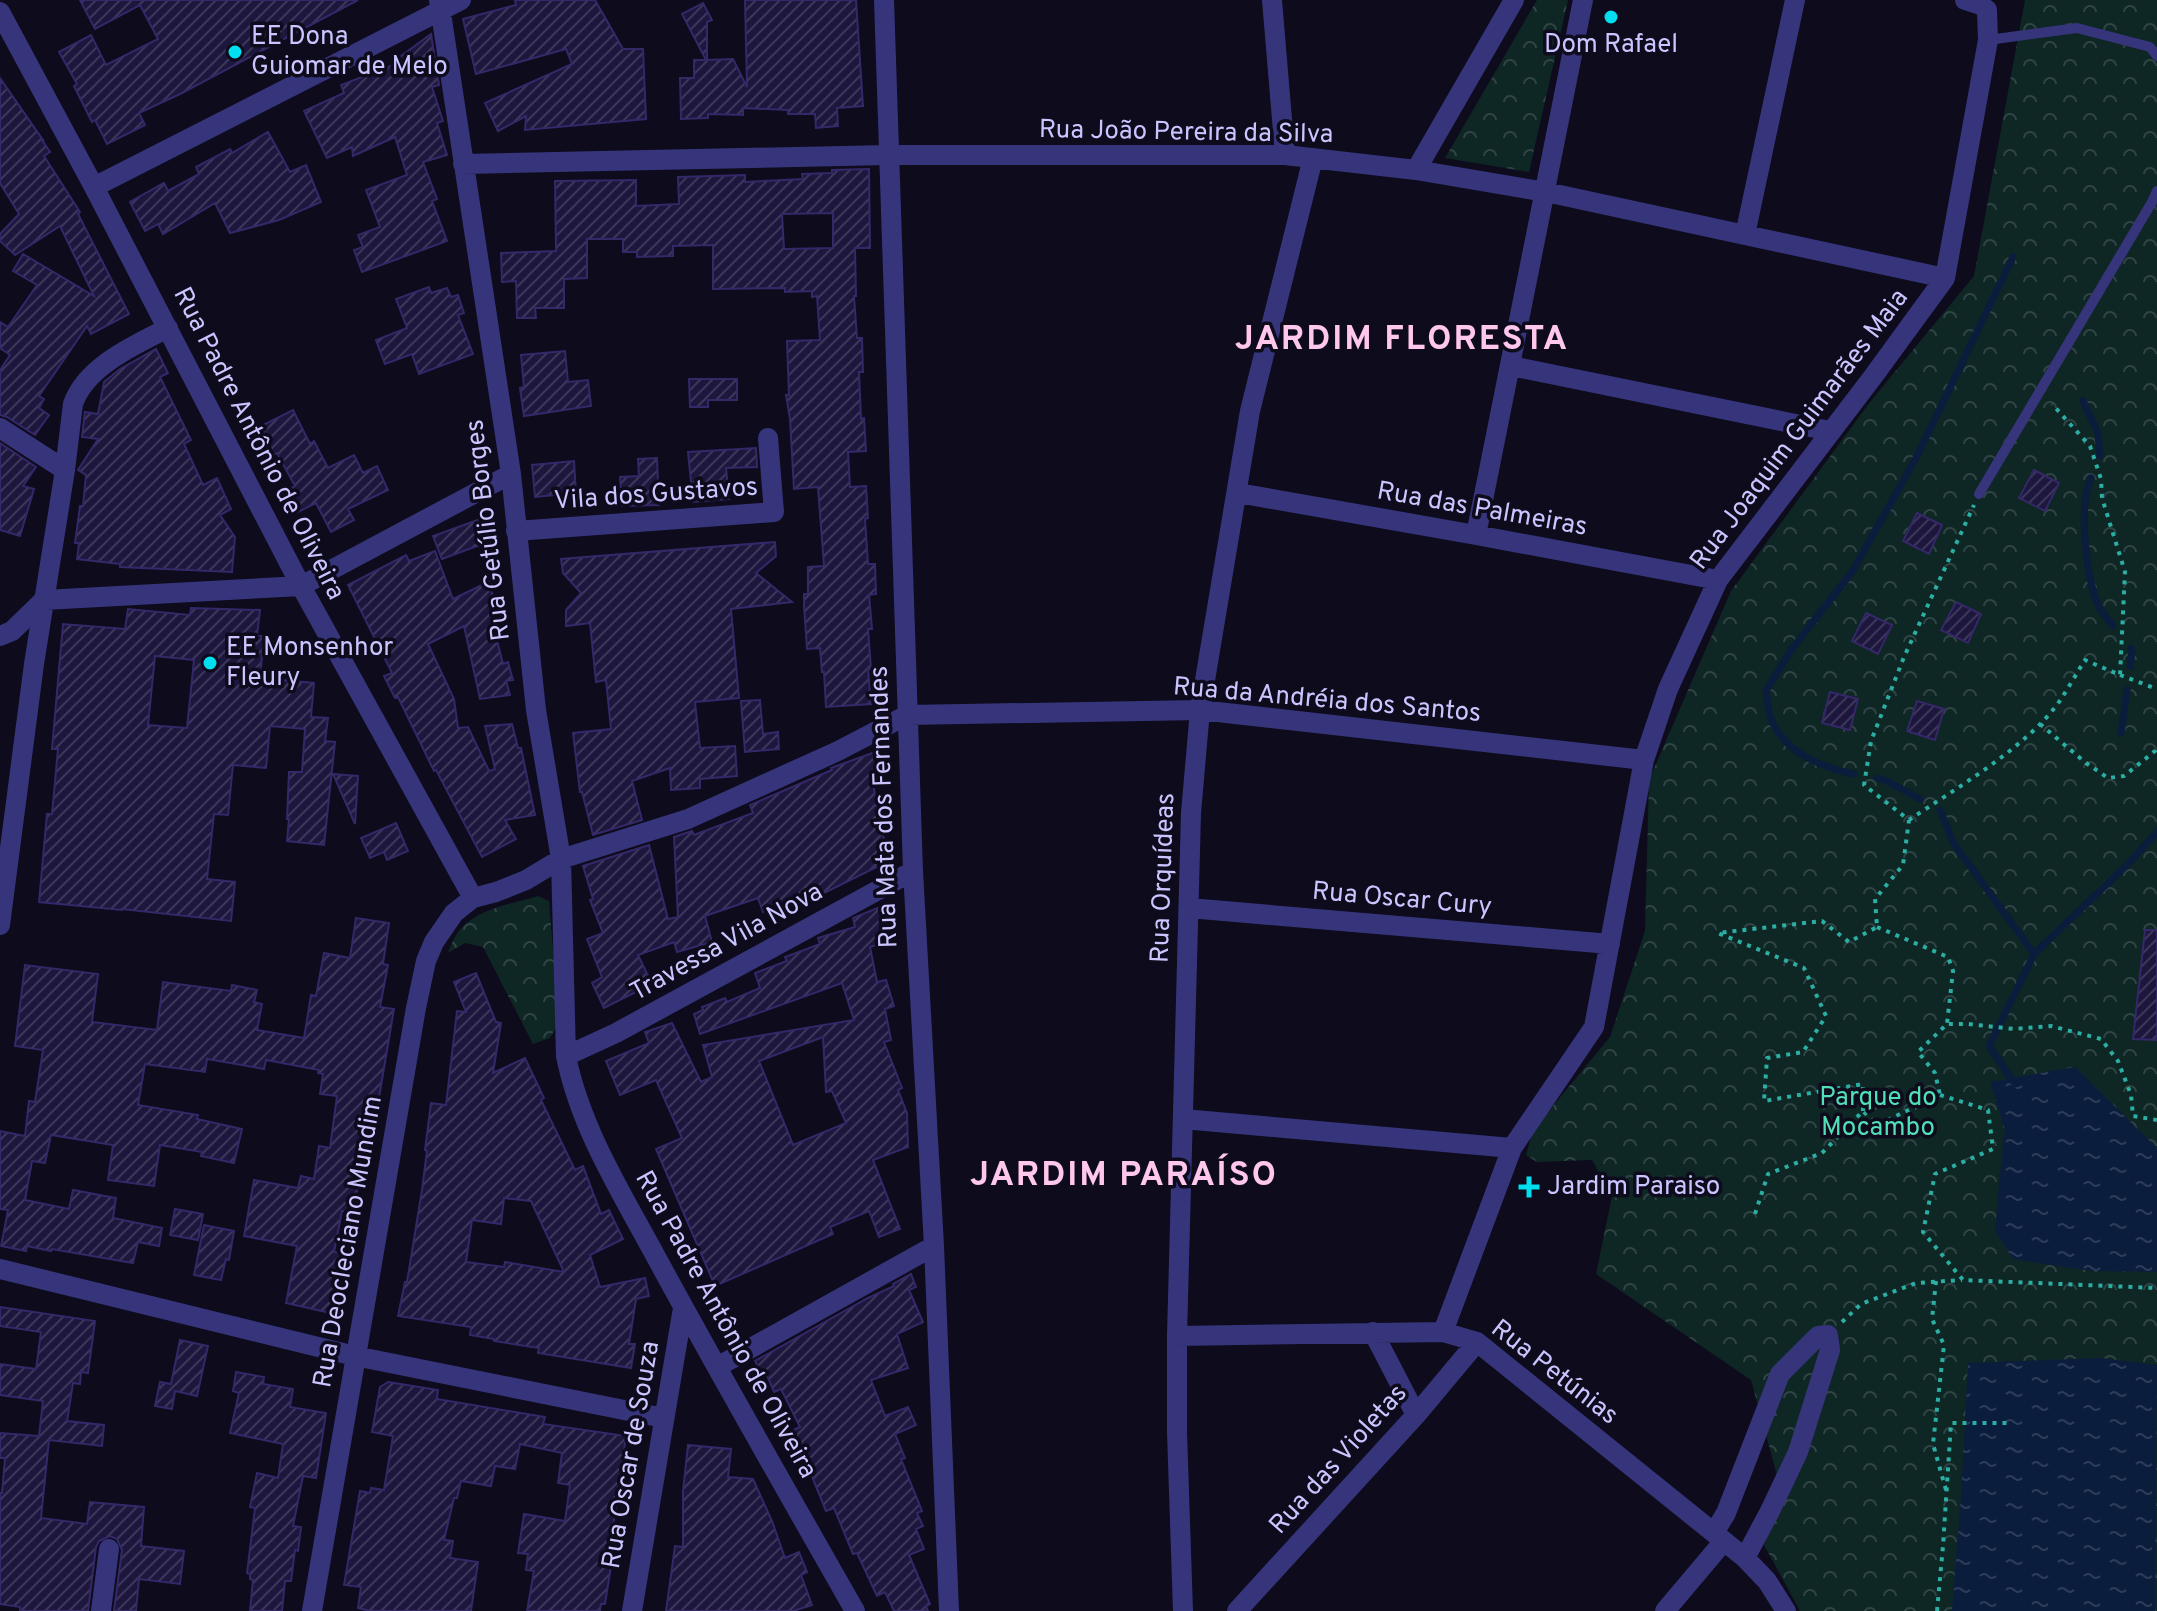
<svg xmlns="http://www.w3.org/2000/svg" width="2157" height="1611" font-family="Overpass,sans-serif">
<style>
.park{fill:url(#park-crowns)}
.water{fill:url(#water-ripples)}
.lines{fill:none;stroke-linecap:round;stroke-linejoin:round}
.stream{stroke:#0a1d3c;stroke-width:7}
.building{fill:url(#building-hatch);stroke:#342869;stroke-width:2;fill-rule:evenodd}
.path{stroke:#2baea3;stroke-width:4;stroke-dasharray:4 6;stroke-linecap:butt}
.lane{stroke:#36357c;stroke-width:10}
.street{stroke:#36357c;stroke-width:20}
.poi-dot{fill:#00def0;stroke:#0d0b1c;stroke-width:3}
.labels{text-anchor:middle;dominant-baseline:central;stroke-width:7;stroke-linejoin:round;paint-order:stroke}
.poi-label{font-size:26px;fill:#cbc5ff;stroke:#0d0b1c;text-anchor:start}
.street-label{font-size:26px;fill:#cbc5ff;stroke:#0d0b1c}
.park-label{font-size:26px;fill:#51dfb8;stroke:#0d0b1c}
.district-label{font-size:34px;font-weight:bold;letter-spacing:2px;fill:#ffc7ec;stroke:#0d0b1c}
</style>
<defs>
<pattern id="park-crowns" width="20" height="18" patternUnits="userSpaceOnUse" patternTransform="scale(2)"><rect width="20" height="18" fill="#0e2624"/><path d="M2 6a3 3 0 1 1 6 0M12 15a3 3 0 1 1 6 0" fill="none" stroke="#304445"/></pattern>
<pattern id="water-ripples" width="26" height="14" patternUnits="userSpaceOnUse" patternTransform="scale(2)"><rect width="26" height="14" fill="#0a1d3c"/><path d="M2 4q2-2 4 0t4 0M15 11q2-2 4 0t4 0" fill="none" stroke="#2c3c59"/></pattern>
<pattern id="building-hatch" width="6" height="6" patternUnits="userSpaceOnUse" patternTransform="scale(2)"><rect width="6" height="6" fill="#1d173d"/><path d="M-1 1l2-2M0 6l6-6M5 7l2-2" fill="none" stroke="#3c375a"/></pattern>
</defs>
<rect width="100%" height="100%" fill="#0d0b1c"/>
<path class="park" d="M1537 0H1568L1529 172 1445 158Z
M2025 0H2157V1611H1800L1764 1545 1781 1490 1751 1380 1596 1274 1612 1196 1592 1160 1537 1162 1526 1155 1533 1130 1610 1037 1645 931 1649 780 1731 591 1870 402 1974 276Z
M538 896 549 901 559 1022 550 1038 533 1044 483 947 465 943 448 953C450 947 453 940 456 935 473 909 511 904 538 896Z"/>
<path class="water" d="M2075 1067 2157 1148V1272L2092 1271 2013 1259 1995 1231 1999 1183 2005 1130 1990 1082Z
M2101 1358 2157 1365 2155 1611H1952L1961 1497 1968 1363Z"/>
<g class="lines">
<path class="stream" d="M2083 401 2098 433 2100 456
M2091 478C2078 507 2086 575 2098 605 2101 612 2108 619 2113 626
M2130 666 2132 651 2131 648
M2121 733 2127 690
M1854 774C1820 767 1781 751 1770 716 1768 708 1767 699 1766 691L1791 650 1852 572 1916 458 2013 257
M1877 778 1887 781 1920 799
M1940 810 1954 844 2034 954
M2015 1084 1989 1046 2034 954 2127 865 2157 832"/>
</g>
<path class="building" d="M80 0H358L180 94 139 113 145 125 107 144 95 120 92 122 74 86 77 84 59 52 91 35 106 65 158 39 140 5 95 29Z
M515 0H595L623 49H643L646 119 525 130 526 116 498 131 485 103 572 64 566 49 476 74 463 19 516 5Z
M745 0H856L863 106 837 108 838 126 816 128 815 114H788V110L743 108V115L708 114V118L681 119 680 78H694V60H706L682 14 703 3 712 20 707 22V60L733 59 747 87Z
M431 34 439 85 432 87 443 121 437 123 447 155 423 162 437 199 432 201 447 241 362 272 354 250 363 247 358 235 380 227 366 190 407 175 395 137 353 156 352 147 327 158 304 111 344 93 341 85 398 63 397 59Z
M0 78 43 140H42L50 152 44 156 80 212 78 214 129 314 91 334 87 326 39 396 44 399 39 408 49 415 35 435 7 417 0 415V370L10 355 0 348V322L8 327 37 285 13 271 23 254 94 296 60 226 15 255 0 241V234L19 214 0 183Z
M268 132 290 172 306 165 321 202 279 220 230 233 215 203 163 234 158 224 145 231 130 202 164 183 168 191 199 174 196 167 230 149 232 153Z
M869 169 870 248H855L856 296H854L857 338H862L863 372H859L861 419 864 418 866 451 848 452 850 487 866 486 868 518 865 519 868 564H875L876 594 869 595 872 629H868L871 669H868L871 704 826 707 824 672H822L820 648 807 649 804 606V594H808V567L824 566 818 487 794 489 790 419 786 395H789L787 341 820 340 817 296 812 297V291L785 292V288L713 289V245L673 246V256L637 257V252H623V239H587V278L564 279V308H535L536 318H517L516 281 502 282 501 253 556 251 555 181 636 180V206L679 204 678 177 745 175V182L803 179 802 174 832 173V170ZM833 213V248L784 249 782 214Z
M429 287 431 293 447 288 451 297 458 295 464 313 458 315 473 354 419 374 412 354 385 364 376 340 407 328 396 299Z
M156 349 168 373 160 377 191 440 184 444 203 485 217 478 231 509 220 515 235 537 232 572 120 567V564L77 559 79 543H75L80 506H83L86 475 78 470 98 439 82 437 85 412 98 414 104 382 120 369Z
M565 351 568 382 588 380 591 406 524 416 520 388 524 387 521 355Z
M689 379H737V400H708V407H690Z
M293 410 310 444 314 441 328 468 354 455 363 473 377 466 388 490 348 509 354 520 331 532 316 503 296 513 284 492 295 486 277 453 269 457 255 429Z
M0 443 36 467 23 486 34 489 20 536 0 530Z
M756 448 757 467 726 468 729 499 693 502 688 452Z
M657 458 659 505 622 506 620 477 639 476 638 459Z
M574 461 576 493 535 497 532 465Z
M2034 470 2059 483 2045 511 2019 498Z
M1917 513 1942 525 1929 554 1903 541Z
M486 517 494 540 442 559 433 536Z
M775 542 776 556 756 573 792 602 731 609 739 698 695 702 700 748 735 746 737 776 700 779V788L671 790 670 768 632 781 642 820 593 835 582 792H580L573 733 611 729 606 680 596 682 590 623 566 626V610L581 593 563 573 561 559Z
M435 551 453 599 490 581 495 610 490 613 503 664 508 662 513 680 506 681 510 695 480 699 464 626 428 644 454 699 458 728 468 727 489 771 495 769 485 726 512 724 518 748H521L535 815 505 820 516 839 482 857 436 770 434 771 398 697 395 698 384 676 392 673 348 585 406 555 409 561Z
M1956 602 1981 614 1968 643 1941 630Z
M191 608 260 610 257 636H264L260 678 314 683 311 717 328 718 325 741 335 742 324 845 287 841 289 819H287L289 772H302L305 729 270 726 266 768 233 765 228 815 214 814 207 879 235 882 231 921 122 909V910L39 902 47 814H52L58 749H52L63 624 125 629 128 609 190 615ZM155 656 194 660 187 728 148 725Z
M1866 613 1892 625 1878 654 1852 641Z
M1830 692 1858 699 1850 730 1822 723Z
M760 700 763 734 778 732 779 749 745 752 741 701Z
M1917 701 1944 709 1935 740 1907 731Z
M881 750V778L873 781 880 833H883L887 862 822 894 802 901V899L763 912 758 898 705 916 712 942 677 952 674 942 638 955 652 984 604 1008 592 983 602 977 587 939 603 933 590 900 593 899 583 866 649 845 668 919 678 917 674 837 692 831 694 835 753 813 750 805 832 770 831 768 842 764Z
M333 774 358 776 355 824Z
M396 823 408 851 387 860 384 852 370 858 361 838Z
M887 904 888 942 870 947 877 982 886 980 894 1006 885 1009 891 1040 884 1042 902 1088 898 1090 907 1113 908 1147 873 1160 900 1229 879 1237 869 1211 830 1227 833 1234 715 1286 656 1149 682 1138 656 1080 620 1095 606 1061 649 1043 645 1032 672 1023 701 1082 712 1077 703 1045 854 1020 842 983 700 1034 694 1014 703 1010 702 1007 725 998 727 1002 760 988 755 973 787 961 785 957 820 944 818 938 855 927 853 918ZM823 1037 826 1092 832 1091 846 1123 793 1145 759 1061Z
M356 918 389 923 383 964 388 965 380 1007 394 1009 373 1133 368 1132 353 1213 342 1211 334 1252 345 1254 339 1283H342L335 1314 286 1303 297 1246 244 1236 254 1180 298 1188 301 1176 314 1179 319 1146 330 1148 337 1096 320 1094 323 1074 318 1073 319 1070 266 1060 264 1069 207 1059 205 1072 145 1064 138 1105 198 1115 197 1119 242 1129 234 1163 201 1156 202 1152 160 1145 154 1186 108 1180 113 1145 51 1135 45 1163 32 1161 25 1200 69 1209 73 1190 116 1198 113 1218 162 1228 159 1246 138 1242 133 1263 52 1249 51 1251 27 1246 26 1251 1 1246 8 1210 0 1209V1131L25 1136 29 1101 35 1102 43 1050 15 1046 25 965 98 974 92 1022 157 1030 163 982 231 991 232 985 257 990 254 1002 262 1004 257 1030 304 1038 311 995 316 996 324 953 350 958Z
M2145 930H2157V1040L2133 1039Z
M476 973 496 1022 501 1023 493 1073 525 1058 544 1098 541 1100 575 1170 583 1166 601 1214 609 1210 623 1239 590 1255 600 1287 645 1278 649 1296 636 1299 629 1344H635L631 1368 538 1353 539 1348 494 1341V1339L470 1335 471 1327 398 1316 405 1282H407L422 1190 427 1151 425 1150 431 1103 446 1105 457 1011 466 1012 454 982ZM504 1198 531 1201 564 1272 505 1262 504 1267 466 1262 472 1220 501 1224Z
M175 1209 203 1214 198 1240 170 1235Z
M204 1225 234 1231 229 1260 226 1259 221 1280 194 1275Z
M911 1274 916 1287 909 1290 923 1322 897 1334 908 1368 871 1380 885 1416 908 1407 916 1425 895 1434 905 1458 901 1459 922 1511 917 1513 923 1526 916 1529 924 1549 909 1555 930 1604 926 1606 928 1611H894L885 1592 877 1596 857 1553 853 1554 834 1508 826 1511 800 1447 797 1448 789 1432 800 1427 781 1389 774 1392 766 1373 762 1375 755 1361 868 1298 894 1286 893 1284Z
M0 1307 95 1321 88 1373 81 1372 80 1384 73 1383 67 1421 104 1425 102 1446 49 1440 41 1518 87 1524 90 1502 144 1507 141 1546 184 1551 180 1584 139 1579 136 1611H114L122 1550 117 1539 110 1536 99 1541 96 1547 88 1611H20V1607L0 1604V1493H2L5 1458H0V1433L39 1436 43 1401 0 1395V1364L36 1369 41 1332 0 1326Z
M180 1340 208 1346 197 1396 175 1391 172 1409 155 1406 160 1382 171 1384Z
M236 1372 264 1377 263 1384 293 1389 290 1407 326 1413 316 1478 303 1476 293 1526 301 1527 298 1551 295 1550 291 1581H285L282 1611H250L253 1580 250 1579V1574L247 1573 255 1508 250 1507 257 1473 278 1478 283 1444 230 1433 239 1393 233 1391Z
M388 1382 438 1390 437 1399 545 1417 543 1424 626 1436 613 1527H617L611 1566 605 1604H601L600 1611H527L534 1571 526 1570 528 1554 518 1553 524 1514 565 1521 570 1485 558 1483 562 1453 520 1444 515 1469 495 1466 491 1486 461 1481 457 1498H454L444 1540 453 1541 450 1558 478 1562 471 1611H370L358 1608 361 1587 344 1585 360 1491 370 1493 371 1488 384 1490 393 1436 372 1432 380 1387Z
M688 1445 731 1449 728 1477 753 1479 772 1521 785 1558 799 1552 807 1572 801 1575 812 1605 793 1611H666L675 1546 683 1547V1491Z"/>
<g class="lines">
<path class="path" d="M2120 675 2157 689
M2040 724 2086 763 2108 778 2124 776 2155 751 2157 745
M1909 820C1955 789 2027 747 2059 702 2068 689 2076 674 2085 660L2120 675 2125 572 2102 498 2101 479 2090 446 2052 404
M1877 927 1948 957 1953 971 1947 1024
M1940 1095 1988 1110 1993 1149 1935 1174 1923 1232 1963 1280 2157 1288
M1863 1111V1084L1764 1101 1767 1058 1803 1052 1826 1016 1804 968 1718 933 1822 921 1849 942 1877 927 1875 899 1903 865 1909 820 1864 785 1871 741 1904 657 1974 505
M1755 1214 1768 1174 1822 1153 1863 1111 1877 1125 1940 1095 1935 1073 1918 1052 1947 1024H1968L2014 1029 2051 1026 2101 1039 2118 1061 2131 1095 2133 1116 2157 1120
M1936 1281 1932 1319 1944 1345 1933 1444 1946 1490
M1842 1322 1861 1304 1916 1283 1962 1280
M1937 1611 1943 1546 1951 1423H2008"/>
<path class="lane" d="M1988 40 2077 28 2150 47 2157 56
M1979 494 2152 202 2157 191"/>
<path class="street" d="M439 0 511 474 536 710 561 859 566 1056C580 1127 621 1192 655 1255 720 1375 788 1493 855 1611
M884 0 913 871 934 1246 949 1611
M1272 0 1285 155
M0 12 94 187 301 586 473 898
M463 164 888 155H1285L1416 170 1546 192 1945 278
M1416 170 1514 0
M94 187 461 0
M1745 235 1795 0
M1511 366 1830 431
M0 428 65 470
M1238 493 1476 535 1718 580
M516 531 774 512 768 438
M1476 535 1583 0
M0 636 12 631 44 600 301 586 511 474
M1189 908 1610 944
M0 925 34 664 65 470 73 404C86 366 135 345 168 328
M566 1056 616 1033 913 871
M1183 1119 1512 1148
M0 1269 355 1356 664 1418
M1373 1332 1416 1415
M1443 1332 1512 1148 1594 1027 1644 760 1668 689 1718 580 1872 378 1945 278 1988 40 1987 10 1981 5 1965 0
M1177 1336 1443 1332 1477 1342 1745 1558 1767 1581 1786 1611
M717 1367 934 1246
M1714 1533 1726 1513 1780 1374 1818 1336 1828 1335 1830 1350 1798 1452 1770 1511 1745 1558
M101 1611 109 1549
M312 1611 416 1008 426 961 434 942 454 913 473 898 496 892 526 880 561 859 688 819 838 751 907 715 1200 710 1644 760
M632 1611 683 1308
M1183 1611 1177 1432V1336L1191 813 1200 710 1250 411 1313 158
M1237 1611 1416 1415 1477 1342
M1665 1611 1724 1541"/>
</g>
<g class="poi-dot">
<circle cx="1611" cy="17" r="8"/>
<circle cx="235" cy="52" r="8"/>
<circle cx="210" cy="663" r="8"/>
<path d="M1525 1175h8v8h8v8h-8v8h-8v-8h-8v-8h8z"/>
</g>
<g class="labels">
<g class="poi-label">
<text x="251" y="37">EE Dona<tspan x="251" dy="30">Guiomar de Melo</tspan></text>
<text x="1611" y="45" text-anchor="middle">Dom Rafael</text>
<text x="226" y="648">EE Monsenhor<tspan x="226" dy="30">Fleury</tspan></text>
<text x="1547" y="1187">Jardim Paraiso</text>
</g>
<g class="street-label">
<text transform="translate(1186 133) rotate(1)">Rua João Pereira da Silva</text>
<text transform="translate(1800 430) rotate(-53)">Rua Joaquim Guimarães Maia</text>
<text transform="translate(258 444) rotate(63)">Rua Padre Antônio de Oliveira</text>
<text transform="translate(656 495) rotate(-4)">Vila dos Gustavos</text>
<text transform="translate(1482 510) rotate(10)">Rua das Palmeiras</text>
<text transform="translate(489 530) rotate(-97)">Rua Getúlio Borges</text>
<text transform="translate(1327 701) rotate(5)">Rua da Andréia dos Santos</text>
<text transform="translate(885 807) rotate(-92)">Rua Mata dos Fernandes</text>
<text transform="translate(1164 878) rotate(-88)">Rua Orquídeas</text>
<text transform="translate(1402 900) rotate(5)">Rua Oscar Cury</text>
<text transform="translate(727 943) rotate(-29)">Travessa Vila Nova</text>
<text transform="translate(349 1242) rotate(-80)">Rua Deocleciano Mundim</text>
<text transform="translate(725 1325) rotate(61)">Rua Padre Antônio de Oliveira</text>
<text transform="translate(1554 1373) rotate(38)">Rua Petúnias</text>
<text transform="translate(632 1455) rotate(-80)">Rua Oscar de Souza</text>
<text transform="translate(1339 1460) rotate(-48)">Rua das Violetas</text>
</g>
<g class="park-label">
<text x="1878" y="1098">Parque do<tspan x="1878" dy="30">Mocambo</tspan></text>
</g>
<g class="district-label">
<text x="1402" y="340">JARDIM FLORESTA</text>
<text x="1124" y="1176">JARDIM PARAÍSO</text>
</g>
</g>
</svg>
